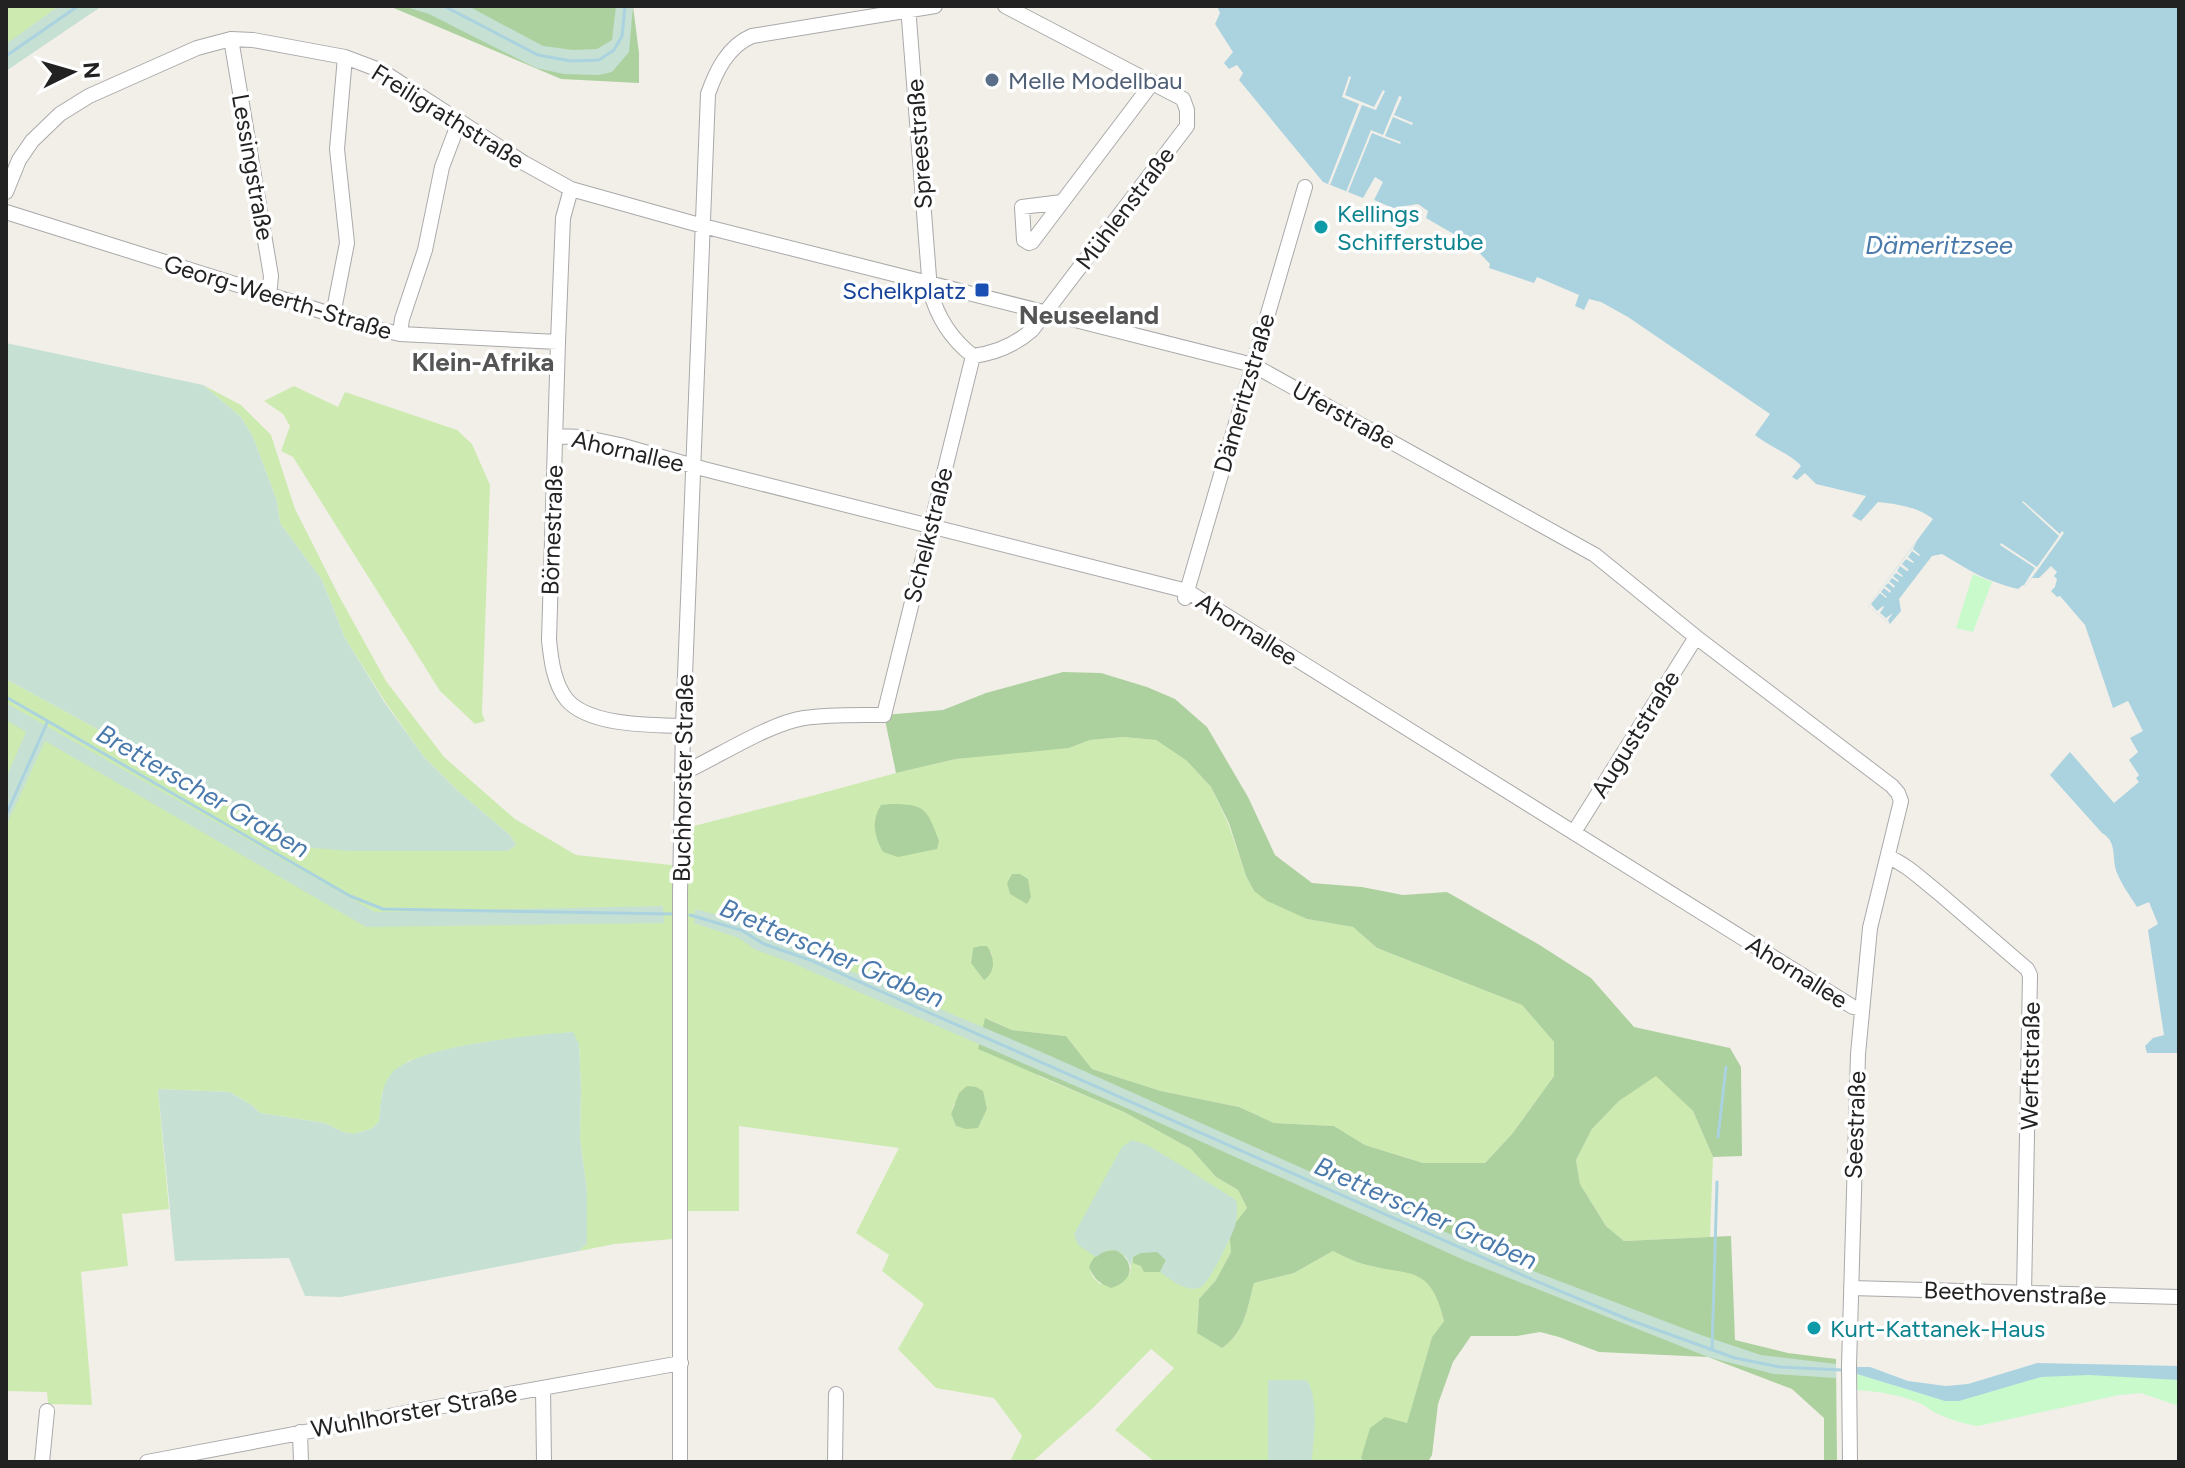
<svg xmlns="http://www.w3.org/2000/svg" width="2185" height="1468" font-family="Figtree,sans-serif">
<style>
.grass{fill:#cdebb0;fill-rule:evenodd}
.forest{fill:#add19e}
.wetland{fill:#c6e0d4}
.park{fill:#c8facc}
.water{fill:#aad3df}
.pier{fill:#f2efe9}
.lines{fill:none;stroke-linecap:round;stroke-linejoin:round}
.stream{stroke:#aad3df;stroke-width:3}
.street-casing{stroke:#a9a9a9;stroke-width:16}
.street{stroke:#fff;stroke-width:14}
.service-dot{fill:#5c6f8a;stroke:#fff;stroke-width:3}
.culture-dot{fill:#0f9aa8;stroke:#fff;stroke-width:3}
.transit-dot{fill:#1a4fb4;stroke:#fff;stroke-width:3}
.labels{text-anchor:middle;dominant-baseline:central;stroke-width:7;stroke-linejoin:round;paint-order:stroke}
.service-label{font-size:24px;fill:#4e5e75;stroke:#fff;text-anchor:start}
.street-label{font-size:24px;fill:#222;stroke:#fff}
.culture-label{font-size:24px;fill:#0d838f;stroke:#fff;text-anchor:start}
.transit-label{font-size:24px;fill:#164399;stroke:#fff;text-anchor:end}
.water-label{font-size:26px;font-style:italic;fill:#4a7aab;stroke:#fff}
.neighbourhood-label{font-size:26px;font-weight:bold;fill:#555;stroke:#fff}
</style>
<rect width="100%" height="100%" fill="#f2efe9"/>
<path class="grass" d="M6 6H88L6 67Z
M203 385 241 405 271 435 295 509 339 596 386 681 444 757 515 819 576 855 681 866 686 828 815 795 896 773 956 759 1027 750 1069 748 1090 740 1123 737 1156 740 1187 761 1211 787 1228 823 1246 876 1254 891 1307 919 1353 927 1377 948 1522 1005 1554 1042V1076L1512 1134 1485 1163H1423L1365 1145 1334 1126 1274 1123 1239 1107 1161 1091 1092 1069 1066 1036 1012 1030 986 1018 1039 1076 1124 1112 1191 1149 1216 1177 1238 1190 1247 1208 1230 1231 1231 1252 1216 1280 1199 1299 1197 1332 1222 1348C1245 1332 1247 1309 1254 1283L1294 1273 1333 1251C1343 1255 1353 1261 1363 1264 1411 1277 1430 1261 1444 1321L1432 1337 1407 1424 1361 1458 1364 1462H1155L1115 1430 1174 1368 1151 1349 1093 1408 1032 1462H1010L1022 1436 994 1398 936 1388 898 1349 924 1304 882 1271 889 1255 856 1233 899 1148 739 1126V1211H674L673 1239 615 1244 579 1251 587 1243V1191L580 1139 581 1088 579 1045 572 1032 472 1044 408 1061 382 1092 379 1122 371 1129 353 1134 343 1132 325 1123 260 1113 253 1106 230 1092 158 1089 169 1209 122 1214 128 1266 81 1272 92 1405 48 1404 47 1392 6 1391V679L174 771 282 838 350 851H508L516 845 510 835 458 791 424 757 386 703 345 638 322 580 280 523 277 501 253 437 241 417ZM973 948 992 953V961L971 963ZM954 1104 987 1109 978 1128 956 1126 951 1114ZM1126 1255 1131 1266 1130 1273 1100 1284 1093 1277 1089 1267Z
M294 386 338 407 345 392 457 430 472 444 490 485 482 713 485 721 475 724 440 691 293 457 281 451 290 426 283 414 264 401Z
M1656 1075 1693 1111 1713 1157 1710 1237 1624 1241 1606 1226 1580 1184 1576 1160 1592 1129 1619 1101Z"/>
<path class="forest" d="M389 6H633L639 53V83L561 79Z
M1063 672 1101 673 1147 687 1175 699 1207 727 1248 797 1275 855 1312 883 1362 887 1403 895 1447 892 1538 944 1591 978 1634 1027 1730 1048 1741 1067 1742 1156 1713 1157 1693 1111 1656 1076 1619 1101 1592 1129 1576 1160 1580 1184 1606 1226 1624 1241 1731 1236 1735 1340 1788 1353 1836 1359 1837 1462H1824V1418L1792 1389 1708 1357 1599 1352 1559 1337 1540 1332 1517 1336H1471L1453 1362 1438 1404 1432 1455 1428 1462H1364L1361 1458 1370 1428 1385 1417 1407 1423 1432 1337 1444 1321C1430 1263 1410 1277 1363 1264 1353 1261 1343 1256 1333 1251L1294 1273 1254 1283C1247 1309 1245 1332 1222 1348L1197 1333 1199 1299 1216 1280 1231 1252 1229 1231 1247 1208 1238 1190 1216 1177 1191 1149 1124 1112 978 1049 985 1018 1012 1030 1066 1036 1092 1069 1161 1091 1239 1107 1274 1123 1334 1126 1365 1145 1423 1163H1485L1512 1134 1554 1076V1042L1522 1005 1377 948 1353 927 1307 919 1267 901 1254 891 1246 876 1229 823 1211 787 1187 761 1156 740 1123 737 1090 740 1069 748 956 759 896 773 884 715 943 710 986 693Z
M891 804C926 804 927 809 939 841L937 849 898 857 883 852C874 836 871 821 881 805Z
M1012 874H1020L1028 879 1031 897 1027 904 1010 894 1007 883Z
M980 946H987C995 957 996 972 984 980L971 963 973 948Z
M967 1086 976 1087 983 1091 987 1109 978 1128 966 1129 956 1126 951 1114 959 1093Z
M1116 1250C1136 1262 1134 1281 1111 1288 1099 1283 1094 1279 1089 1267 1094 1253 1103 1251 1116 1250Z
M1157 1251 1166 1260 1160 1272H1144L1141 1266 1133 1263V1257L1140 1253Z"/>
<path class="wetland" d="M59 6H102L6 71V44Z
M403 6H468L543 46 573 50 597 49 612 40 616 6H633L629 52 612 72 599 75 564 74 536 68 429 14Z
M6 343 203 385 241 417 253 437 277 501 280 523 322 580 345 638 385 703 424 757 458 791 510 835 516 845 508 851H350L313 848 282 838 174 771 6 679Z
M6 703 375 912 663 906 664 923 366 927 45 741 6 826V778L26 732 6 720Z
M695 909 748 923 768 936 1046 1054 1533 1271 1701 1335 1761 1355 1836 1364V1378L1774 1374 1708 1357 1464 1260 1131 1110 792 963 754 949 739 938 694 923Z
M573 1032 579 1044 581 1088 580 1139 587 1191V1243L579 1251 341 1297 305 1296 289 1258 175 1261 158 1089 230 1092 253 1106 260 1113 325 1123 343 1132 353 1134 371 1129 379 1122C381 1105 380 1088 391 1074 415 1045 534 1035 573 1032Z
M1132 1140 1147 1145 1174 1161 1236 1200C1238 1209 1237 1217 1235 1226 1232 1236 1209 1283 1201 1287 1187 1294 1170 1279 1160 1272L1166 1260 1157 1252 1140 1253 1133 1257 1131 1266C1124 1250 1111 1244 1096 1257L1078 1245 1074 1234 1122 1147Z
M1268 1380H1307C1320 1403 1313 1437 1312 1462H1268Z"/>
<path class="park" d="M1973 574 1992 582 1973 632 1956 628Z
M1857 1374 1945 1401H1959C1987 1393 2014 1380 2043 1377 2087 1372 2135 1376 2179 1380V1406L2141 1393 2119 1395 1978 1426C1963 1424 1949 1419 1936 1413 1930 1410 1925 1405 1919 1403 1900 1394 1878 1392 1857 1390Z"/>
<path class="water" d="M1217 6H2179V1053H2147L2145 1046 2153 1038 2164 1035 2148 930 2158 924 2149 902 2137 907C2130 896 2122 885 2117 873 2111 858 2118 842 2102 833L2050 775 2070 752 2114 803 2139 782 2136 778 2139 775 2129 760 2138 752 2130 738 2143 731 2128 701 2113 708 2085 625 2060 596 2057 597 2051 591 2055 587 2057 579 2054 576 2057 572 2051 566 2039 578H2032L2026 586 2023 585 2018 589C1986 581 1970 571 1942 554L1932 556 1899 599 1901 611 1890 624 1868 606 1933 519C1918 507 1897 504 1878 502L1861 521 1852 516 1866 496 1816 484 1805 473 1797 480 1792 477 1801 466C1795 457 1767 445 1755 435L1770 414 1628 317 1601 302 1589 299 1584 310 1575 306 1579 295 1537 277 1534 283 1489 268 1490 264 1471 244 1426 218 1428 211 1418 204 1393 208 1374 200 1383 182 1375 177 1363 198 1323 182 1239 80 1243 73 1237 65 1229 69 1224 63 1233 52 1215 24 1220 13Z
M2037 1363 2179 1366V1380L2089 1375 2041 1377 1959 1401H1945L1857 1374V1367H1870L1908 1381 1946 1386 1968 1384Z"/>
<path class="pier" d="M1349 76 1351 77 1345 95 1374 107 1383 90 1385 91 1376 110 1362 105 1330 185 1328 184 1359 104 1342 97Z
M1399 96 1402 97 1394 115 1413 123 1412 125 1393 117 1385 136 1401 142 1400 144 1372 133 1348 192H1346L1371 130 1383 135Z
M2023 501 2060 534 2062 531 2064 533 2026 586 2024 585 2035 568 2000 545 2001 543 2037 567 2059 536 2022 502Z
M1917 541 1913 549 1920 555 1919 556 1912 551 1908 557 1914 562 1913 563 1906 559 1902 564 1909 570 1907 571 1900 566 1897 571 1903 576 1902 577 1896 573 1893 576 1899 581 1898 582 1892 578 1889 581 1895 586 1894 588 1888 583 1885 586 1891 591 1890 593 1884 588 1881 592 1887 597 1886 598 1880 593 1871 604 1877 611 1883 606 1884 607 1880 613 1886 618 1893 613 1888 620 1890 624 1868 606Z"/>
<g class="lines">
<path class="stream" d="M444 6 538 55 571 61 599 60 614 50 622 36 625 6
M6 56 78 6
M6 697 350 896 383 909 672 914
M6 815 47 723
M690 915 741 930 764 944 810 960 1536 1281 1627 1319 1735 1358 1780 1367 1842 1370
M1718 1137 1726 1067
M1712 1350 1717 1182"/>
<defs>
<path id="street" d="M908 6 930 290C937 317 951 339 973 356 997 353 1015 345 1032 330L1187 126V110L1183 99 1005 6
M231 39 271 276 269 296
M571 189 563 218 558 342 549 640C551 660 554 684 567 700 590 726 651 725 683 726
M6 192 19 160 32 141 60 114 89 96 197 48 231 39 253 40 345 57 382 71 524 163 571 189 703 226 1253 365 1595 555 1696 637 1892 786 1898 793 1901 801 1870 928 1858 1054 1849 1366 1850 1462
M1062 202 1022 207 1024 240 1029 243 1032 242 1153 82
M6 212 378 329 400 334 558 342
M333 315 347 243 337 149 345 57
M400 334 402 319 425 250 442 167 459 122
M555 436 582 437 620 445 704 469 1187 591 1853 1007 1862 1009
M1185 598 1305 187
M682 769H691C722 754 771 723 804 718 830 714 857 715 884 715L973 356
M1574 832 1696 637
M1888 857C1908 865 1923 881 1940 894 1969 919 1998 944 2027 969L2030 975 2024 1294
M1851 1288 2179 1297
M543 1388 544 1462
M300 1432 301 1462
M42 1462 47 1411
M147 1462 437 1407 681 1363
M680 1462V894L683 726 708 94C716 71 728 46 752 36L935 6
M835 1462 836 1394"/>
</defs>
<use href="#street" class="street-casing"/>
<use href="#street" class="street"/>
</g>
<circle class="service-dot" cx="992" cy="80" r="8"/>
<g class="culture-dot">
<circle cx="1321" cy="227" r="8"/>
<circle cx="1814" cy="1328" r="8"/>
</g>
<rect class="transit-dot" x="974" y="282" width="16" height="16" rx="4"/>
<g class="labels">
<g class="service-label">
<text x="1008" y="80">Melle Modellbau</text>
</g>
<g class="street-label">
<text transform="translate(448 116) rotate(32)">Freiligrathstraße</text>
<text transform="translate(919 144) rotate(-94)">Spreestraße</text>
<text transform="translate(253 167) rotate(80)">Lessingstraße</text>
<text transform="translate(1125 208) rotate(-53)">Mühlenstraße</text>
<text transform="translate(278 297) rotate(17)">Georg-Weerth-Straße</text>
<text transform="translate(1244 393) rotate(-74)">Dämeritzstraße</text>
<text transform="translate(1344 415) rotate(29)">Uferstraße</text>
<text transform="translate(628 451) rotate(13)">Ahornallee</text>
<text transform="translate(552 530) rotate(-88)">Börnestraße</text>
<text transform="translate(928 535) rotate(-76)">Schelkstraße</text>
<text transform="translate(1247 629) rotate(32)">Ahornallee</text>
<text transform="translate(1635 734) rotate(-58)">Auguststraße</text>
<text transform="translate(683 778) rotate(-89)">Buchhorster Straße</text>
<text transform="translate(1797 972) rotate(32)">Ahornallee</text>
<text transform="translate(2030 1066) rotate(-89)">Werftstraße</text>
<text transform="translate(1855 1125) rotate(-88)">Seestraße</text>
<text transform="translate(2015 1293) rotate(2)">Beethovenstraße</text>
<text transform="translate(414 1411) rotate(-10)">Wuhlhorster Straße</text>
</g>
<g class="culture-label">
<text x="1337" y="213">Kellings<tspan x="1337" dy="28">Schifferstube</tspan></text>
<text x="1830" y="1328">Kurt-Kattanek-Haus</text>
</g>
<g class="transit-label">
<text x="966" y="290">Schelkplatz</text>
</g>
<g class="water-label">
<text x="1939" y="245">Dämeritzsee</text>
<text transform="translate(203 791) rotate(30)">Bretterscher Graben</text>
<text transform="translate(832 953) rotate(23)">Bretterscher Graben</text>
<text transform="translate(1426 1213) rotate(24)">Bretterscher Graben</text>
</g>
<g class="neighbourhood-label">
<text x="1089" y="315">Neuseeland</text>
<text x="483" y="362">Klein-Afrika</text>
</g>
</g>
<rect width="2185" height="1468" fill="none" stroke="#222222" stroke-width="16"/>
<g transform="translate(72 72) rotate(85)" stroke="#ffffff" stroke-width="6" paint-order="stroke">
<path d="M0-6L14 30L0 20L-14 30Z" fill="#222222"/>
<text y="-12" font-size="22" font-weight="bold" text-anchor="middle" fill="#222222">N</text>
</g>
</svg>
